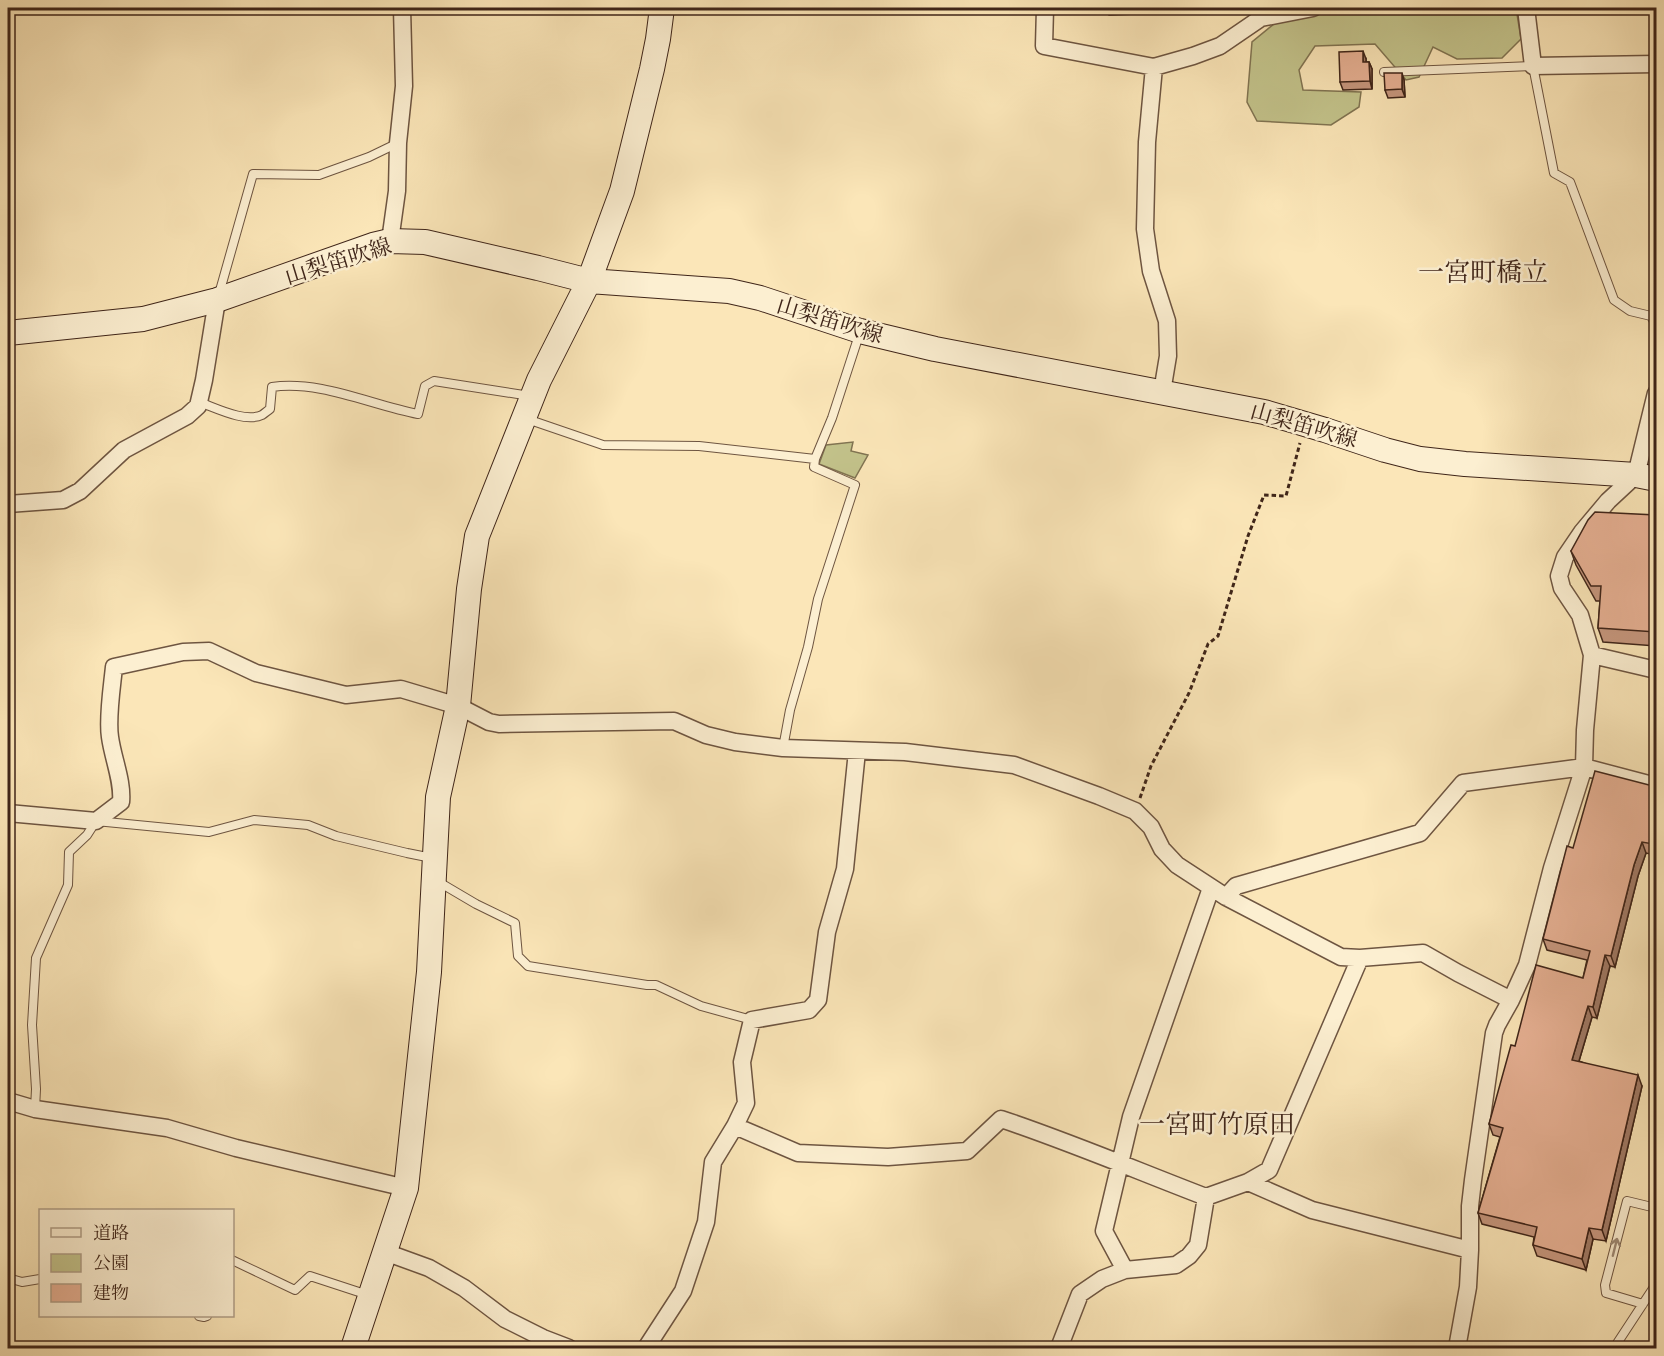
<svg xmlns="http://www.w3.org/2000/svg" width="1664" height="1356" font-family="'EB Garamond','Noto Serif JP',serif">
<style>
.green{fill:#c3c38b;stroke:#817452;stroke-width:1.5}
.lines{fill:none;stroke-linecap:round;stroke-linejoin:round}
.lane-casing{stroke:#6e5541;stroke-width:10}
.street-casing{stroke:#6e5541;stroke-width:19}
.secondary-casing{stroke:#3f2519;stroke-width:26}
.path{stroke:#3f2519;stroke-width:3;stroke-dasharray:4.5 3;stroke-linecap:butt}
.lane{stroke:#fcefd1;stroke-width:8}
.street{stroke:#fcefd1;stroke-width:16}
.secondary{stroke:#fcefd1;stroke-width:24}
.wall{fill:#c6977e;stroke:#3f2519;stroke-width:1.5}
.shaded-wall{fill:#a17b67;stroke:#3f2519;stroke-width:1.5}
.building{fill:#e6b093;stroke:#3f2519;stroke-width:1.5}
.oneway{stroke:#9e8a75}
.labels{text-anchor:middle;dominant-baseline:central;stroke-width:5;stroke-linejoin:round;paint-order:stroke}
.street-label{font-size:22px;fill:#3f2519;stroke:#fcefd1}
.quarter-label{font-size:26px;fill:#3f2519;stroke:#fcefd1}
</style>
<rect width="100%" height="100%" fill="#fbe6b8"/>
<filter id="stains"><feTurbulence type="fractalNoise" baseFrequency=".00333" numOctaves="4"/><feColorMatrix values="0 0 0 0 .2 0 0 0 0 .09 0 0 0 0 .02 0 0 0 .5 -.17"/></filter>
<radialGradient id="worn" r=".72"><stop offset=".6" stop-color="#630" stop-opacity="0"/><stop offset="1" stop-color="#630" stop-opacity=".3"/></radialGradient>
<path class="green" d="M1351 8H1516L1521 39 1502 58 1457 59 1433 47 1419 77 1406 80 1375 44 1315 46 1299 70 1303 90 1361 92 1359 107 1331 125 1257 121 1247 102 1252 42 1280 19Z
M853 442 851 451 868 455 855 478 819 464 826 445Z"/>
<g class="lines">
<defs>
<path id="lane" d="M1384 72 1533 66 1554 173 1570 182 1614 300 1630 311 1651 316 1656 325
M219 294 253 174 319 175 369 157 398 143
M199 402C216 408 245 423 262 415 265 413 267 411 270 409L272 387C320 380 371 405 418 414L425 386 434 381 530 396
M527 419 603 445 699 446 815 459
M783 748 790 710 808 647 818 599 855 485 814 467 815 459 832 418 860 332
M437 881 476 904 515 923 518 956 528 966 647 985H656L701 1006 752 1020
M35 1109 36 1089 32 1025 36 958 68 885 69 852 87 835 96 821 209 832 254 820 308 825 336 836 407 853 432 858
M232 1260 295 1290 310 1276 368 1295
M8 1278 22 1282 40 1279
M1643 1304 1606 1293 1605 1285 1627 1201 1656 1208
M199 1316 204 1317 207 1316
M1614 1348 1656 1284"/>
<path id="street" d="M1045 8 1044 46 1154 67 1193 56 1220 46 1261 18 1313 8
M1526 8 1533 66 1656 64
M1154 67 1147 142 1145 229 1151 271 1167 321 1168 356 1162 392
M390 241 397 191 398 143 404 86 402 8
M8 504 63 500 80 491 124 450 187 416 198 406 204 380 217 300
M1592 655 1656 670
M8 813 96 821 121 802C123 781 113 759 110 737 107 718 112 687 114 667L183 652 209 651 256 673 346 695 401 689 458 706 489 722 499 724 674 721 706 735 735 742 783 748 905 752 1014 765 1099 796 1135 811 1151 827 1162 849 1177 865 1226 897 1341 957 1360 958 1423 953 1458 973 1511 1000
M1226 897 1236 886 1420 833 1463 783 1584 767 1656 786
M8 1101 35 1109 167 1128 236 1148 406 1188
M735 1126 798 1153 888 1157 967 1151 1001 1119C1070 1142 1138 1171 1206 1197L1248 1182 1269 1170 1360 958
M1248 1182 1312 1210 1470 1250
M385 1252 429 1268 464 1288 505 1319 543 1338 569 1348
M1125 1270 1104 1231 1131 1117 1211 888
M646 1348 683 1291 706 1222 713 1162 735 1126 746 1103 742 1062 752 1020 809 1010 818 1000 827 932 845 869 857 751
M1059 1348 1080 1294 1102 1279 1125 1270 1176 1265 1189 1256 1198 1245 1206 1197
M1457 1348 1468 1287 1470 1250V1206L1473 1180 1494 1033 1497 1025 1511 1000 1527 965 1552 868 1584 767 1585 730 1592 655 1580 615 1562 588 1559 576 1565 557 1582 532 1608 501 1636 475 1656 393"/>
<path id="secondary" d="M8 333 143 319 217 300 373 245 390 241 425 242 538 268 589 281 729 291 760 298 860 331 935 349 1264 412 1325 430 1385 450 1420 459 1465 464 1636 475 1656 479
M353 1348 406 1188 429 972 438 797 458 706 469 589 477 536 539 380 589 281 622 191 652 69 658 39 662 8"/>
</defs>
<use href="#lane" class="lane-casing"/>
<use href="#street" class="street-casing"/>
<use href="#secondary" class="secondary-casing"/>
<path class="path" d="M1140 798 1151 766 1189 693 1208 644 1218 636 1248 536 1264 495 1286 496 1300 443"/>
<use href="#lane" class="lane"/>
<use href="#street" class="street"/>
<use href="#secondary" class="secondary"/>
</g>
<path class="wall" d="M1106 8H1136V14L1109 15Z
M1366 59V62H1369L1372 69V89L1343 90 1340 82Z
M1404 80 1405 97 1388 98 1385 90Z
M1656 515V646L1603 642 1598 628 1600 601H1596L1576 565 1571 551Z
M1649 785H1656V855L1646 853 1638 876 1615 967 1610 966 1597 1018 1592 1017 1579 1061 1642 1086 1606 1241 1593 1239 1586 1270 1537 1256 1533 1245 1534 1237 1482 1224 1478 1213 1500 1137 1493 1135 1489 1124 1515 1046 1583 978 1587 960 1547 950 1543 939 1573 848Z"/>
<path class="shaded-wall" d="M1363 51 1366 59V70L1363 62Z
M1369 62 1372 69V89L1370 81Z
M1402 73 1404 80 1405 97 1402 89Z
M1656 829V854L1653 844Z
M1642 842 1646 853 1638 876 1615 967 1611 956 1634 865Z
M1605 955 1610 966 1597 1018 1593 1007Z
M1588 1006 1592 1017 1576 1071 1572 1060Z
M1638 1075 1642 1086 1606 1241 1602 1230Z
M1589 1228 1593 1239 1586 1270 1582 1259Z"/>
<path class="building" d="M1363 51V62H1369L1370 81 1340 82 1339 52Z
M1384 73H1402V89L1385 90Z
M1595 512 1656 515V632L1598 628 1601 586H1591L1571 551 1588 520Z
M1595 771 1649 785H1656V829L1653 844 1642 842 1634 865 1611 956 1605 955 1593 1007 1588 1006 1572 1060 1638 1075 1602 1230 1589 1228 1582 1259 1533 1245 1537 1227 1478 1213 1503 1128 1489 1124 1511 1045 1515 1046 1536 965 1583 978 1590 951 1543 939 1567 846 1573 848Z"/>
<defs><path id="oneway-shaft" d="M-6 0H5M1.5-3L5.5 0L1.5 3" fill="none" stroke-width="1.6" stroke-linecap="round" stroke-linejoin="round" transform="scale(1.5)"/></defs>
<use class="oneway" href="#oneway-shaft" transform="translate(1615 1247) rotate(-76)"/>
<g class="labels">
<g class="street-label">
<text transform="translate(338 261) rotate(-17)">山梨笛吹線</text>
<text transform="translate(830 320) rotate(17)">山梨笛吹線</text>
<text transform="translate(1304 425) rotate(16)">山梨笛吹線</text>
</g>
<g class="quarter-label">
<text x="1483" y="272">一宮町橋立</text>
<text x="1217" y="1124">一宮町竹原田</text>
</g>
</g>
<rect width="1664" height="1356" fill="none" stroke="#fbe6b8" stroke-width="30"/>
<rect x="9" y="9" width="1646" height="1338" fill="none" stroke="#3f2519" stroke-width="3"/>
<rect x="15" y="15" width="1634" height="1326" fill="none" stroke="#3f2519" stroke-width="1.5"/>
<rect x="39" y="1209" width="195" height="108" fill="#fcefd1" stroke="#b09e87" stroke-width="1.5"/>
<rect x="51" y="1228" width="30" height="9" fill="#fcefd1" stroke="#b09e87" stroke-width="1.5"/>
<text x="93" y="1239" font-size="18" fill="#3f2519">道路</text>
<rect x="51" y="1254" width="30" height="18" fill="#c3c38b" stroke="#b09e87" stroke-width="1.5"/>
<text x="93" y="1269" font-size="18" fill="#3f2519">公園</text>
<rect x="51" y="1284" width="30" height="18" fill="#e6b093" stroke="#b09e87" stroke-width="1.5"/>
<text x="93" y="1299" font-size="18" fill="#3f2519">建物</text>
<rect width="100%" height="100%" filter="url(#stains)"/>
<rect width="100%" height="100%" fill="url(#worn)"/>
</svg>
